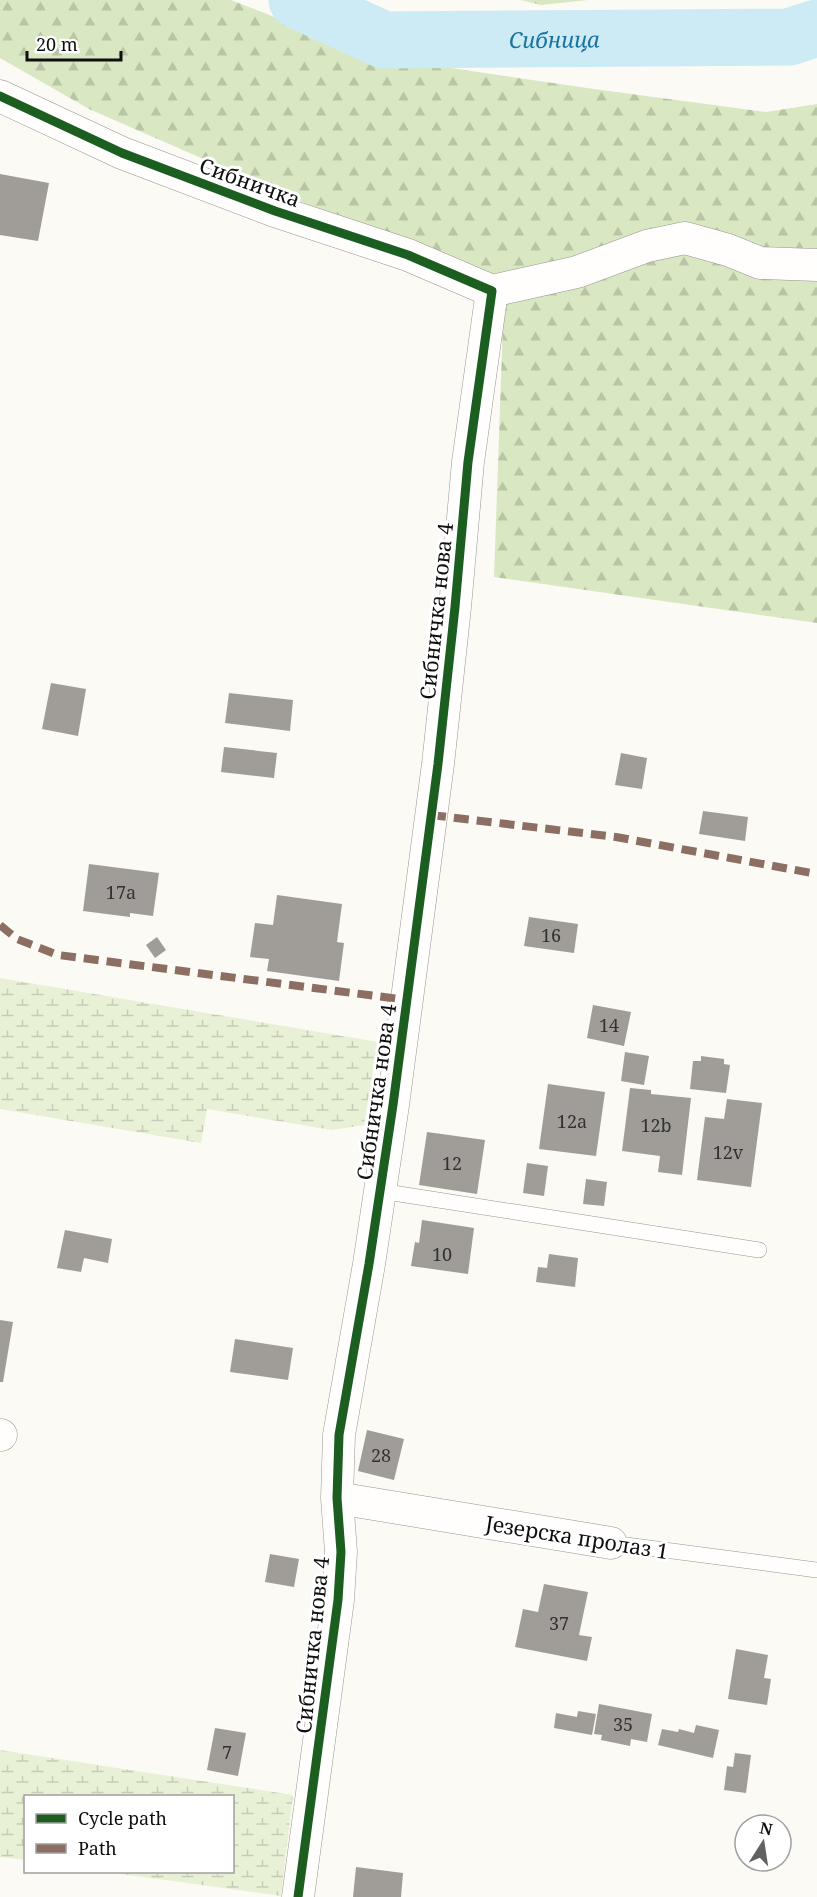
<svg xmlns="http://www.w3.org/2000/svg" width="817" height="1897" font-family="'Noto Serif',serif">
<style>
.forest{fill:url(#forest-firs)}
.wetland{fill:url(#wetland-marsh)}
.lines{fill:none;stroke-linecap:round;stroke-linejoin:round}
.river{stroke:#ccebf5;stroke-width:57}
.building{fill:#a09d99}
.service-casing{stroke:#969592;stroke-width:16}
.minor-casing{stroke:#969592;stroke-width:33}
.service{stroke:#fffefd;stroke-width:15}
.minor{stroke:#fffefd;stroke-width:32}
.quiet{stroke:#8d6e63;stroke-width:8;stroke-dasharray:15 8;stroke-linecap:butt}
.cycleway-casing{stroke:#fff;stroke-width:13}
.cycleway{stroke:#1b5e20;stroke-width:9}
.labels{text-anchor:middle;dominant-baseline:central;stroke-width:6;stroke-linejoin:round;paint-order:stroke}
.number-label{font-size:18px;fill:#333232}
.street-label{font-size:21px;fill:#0f0f0f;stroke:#fff}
.water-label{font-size:22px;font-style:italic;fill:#1973a0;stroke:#fff}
</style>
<defs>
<pattern id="forest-firs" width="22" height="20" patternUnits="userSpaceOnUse" patternTransform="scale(1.5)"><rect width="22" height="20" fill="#d9e8c2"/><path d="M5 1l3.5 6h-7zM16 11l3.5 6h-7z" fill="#b9c6a6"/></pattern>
<pattern id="wetland-marsh" width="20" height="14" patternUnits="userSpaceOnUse" patternTransform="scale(1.5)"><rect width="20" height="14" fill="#e8f1d5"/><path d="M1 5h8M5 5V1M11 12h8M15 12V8" fill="none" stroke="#c6cdb6"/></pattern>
</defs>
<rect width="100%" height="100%" fill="#fcfaf4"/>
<path class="forest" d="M0 0H231L376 57 594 89 766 112 817 104V623L494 577 503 322 469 275 89 109 0 58Z
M521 0H588L541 5Z"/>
<path class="wetland" d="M0 978 378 1042 364 1125 332 1130 207 1109 201 1143 0 1109Z
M0 1750 293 1795 281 1896 107 1872H232V1796H26L25 1860 0 1857Z"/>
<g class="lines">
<path class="river" id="s1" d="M297 0 384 40 789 37 817 28"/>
</g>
<path class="building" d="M0 174 49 183 38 241 0 235Z
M51 683 86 689 78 736 42 729Z
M229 693 293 700 290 731 225 723Z
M224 747 277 753 274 778 221 772Z
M621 753 647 758 642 789 615 785Z
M703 811 748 817 745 841 699 834Z
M89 864 159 873 153 916 130 913V917L83 911Z
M277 895 342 904 337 942 344 943 339 981 267 971 269 959 250 957 255 923 273 925Z
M529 917 578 924 574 953 524 946Z
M157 937 166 950 155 958 146 945Z
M593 1005 631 1012 624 1046 587 1038Z
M625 1052 649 1056 644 1085 621 1081Z
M701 1056 724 1059V1064L730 1065 726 1093 690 1089 693 1061H701Z
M548 1084 605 1092 596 1156 539 1149Z
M630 1088 651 1090V1094L691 1098 682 1175 658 1172 660 1156 622 1151Z
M727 1099 762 1103 751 1187 697 1180 705 1117 724 1119Z
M427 1132 485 1140 477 1194 419 1185Z
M527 1163 548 1166 544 1196 523 1193Z
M586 1179 607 1182 604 1206 583 1204Z
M422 1220 474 1228 468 1274 411 1266 415 1242 419 1243Z
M65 1230 112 1239 108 1263 84 1258 81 1272 57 1268Z
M549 1254 578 1258 575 1287 536 1282 538 1267 547 1268Z
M0 1320 13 1322 3 1382H0Z
M235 1339 293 1348 288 1380 230 1372Z
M367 1430 404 1439 394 1480 358 1471Z
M270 1554 299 1559 294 1587 265 1582Z
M544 1584 588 1592 579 1635 592 1637 587 1661 515 1647 523 1609 538 1612Z
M736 1649 768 1655 764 1678 771 1679 767 1705 728 1699Z
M599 1704 652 1714 647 1742 631 1739 630 1746 601 1740 602 1735 594 1734Z
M578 1711 596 1714 592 1735 554 1728 556 1713 577 1717Z
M696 1725 719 1730 713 1758 658 1745 662 1729 678 1732 679 1729 694 1733Z
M215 1728 246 1733 238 1776 207 1770Z
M735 1753 751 1755 746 1793 724 1790 727 1766 733 1767Z
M356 1867 403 1873 401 1897H353Z"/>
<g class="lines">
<defs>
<path id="service" d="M380 1191 759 1250
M611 1543 817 1570"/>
<path id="minor" d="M0 96 122 153 275 211 408 255 492 291
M492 291 577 272 647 246 685 238 728 250 760 263 817 265
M0 1435H1
M337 1498 611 1543
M298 1897 338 1600 341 1552 337 1498 339 1435 369 1264 393 1105 438 764 455 607 468 462 492 291"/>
</defs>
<use href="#service" class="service-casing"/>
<use href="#minor" class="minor-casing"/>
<use href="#service" class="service"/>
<use href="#minor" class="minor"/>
<path class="quiet" d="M431 815 616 837 817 874
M0 925 17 939 58 955 407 1000"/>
<defs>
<path id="cycleway" d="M0 96 122 153 275 211 408 255 492 291 468 462 455 607 438 764 393 1105 369 1264 339 1435 337 1498 341 1552 338 1600 298 1897"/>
</defs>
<use href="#cycleway" class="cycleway-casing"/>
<use href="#cycleway" class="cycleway"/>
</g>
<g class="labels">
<g class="number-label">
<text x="121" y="892">17a</text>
<text x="551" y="935">16</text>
<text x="609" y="1025">14</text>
<text x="572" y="1121">12a</text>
<text x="656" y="1125">12b</text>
<text x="728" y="1152">12v</text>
<text x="452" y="1163">12</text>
<text x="442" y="1254">10</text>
<text x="381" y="1455">28</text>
<text x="559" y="1623">37</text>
<text x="623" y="1724">35</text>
<text x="227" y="1752">7</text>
</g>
<g class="street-label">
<text transform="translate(250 182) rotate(20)">Сибничка</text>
<text transform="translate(436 611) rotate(-84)">Сибничка нова 4</text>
<text transform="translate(376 1092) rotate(-82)">Сибничка нова 4</text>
<text transform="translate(577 1537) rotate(9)">Језерска пролаз 1</text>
<text transform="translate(312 1645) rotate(-84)">Сибничка нова 4</text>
</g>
<g class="water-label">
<text stroke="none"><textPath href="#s1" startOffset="266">Сибница</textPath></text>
</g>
</g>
<rect x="24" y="1795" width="210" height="78" fill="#ffffff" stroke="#9f9f9f" stroke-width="1.5"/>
<rect x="36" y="1814" width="30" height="9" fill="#1b5e20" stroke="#9f9f9f" stroke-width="1.5"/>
<text x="78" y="1825" font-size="18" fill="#0f0f0f">Cycle path</text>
<rect x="36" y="1844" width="30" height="9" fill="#8d6e63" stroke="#9f9f9f" stroke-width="1.5"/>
<text x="78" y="1855" font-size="18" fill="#0f0f0f">Path</text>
<g transform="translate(763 1843) rotate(12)"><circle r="28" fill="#ffffff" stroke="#9f9f9f" stroke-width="1.5"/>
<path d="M0-4.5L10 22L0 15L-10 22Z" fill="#62615f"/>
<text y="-9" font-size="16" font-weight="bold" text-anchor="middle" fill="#0f0f0f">N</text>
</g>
<path d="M27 51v9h94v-9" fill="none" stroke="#0f0f0f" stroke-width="3"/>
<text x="36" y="51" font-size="18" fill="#0f0f0f" stroke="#ffffff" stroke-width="4.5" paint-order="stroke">20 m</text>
</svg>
